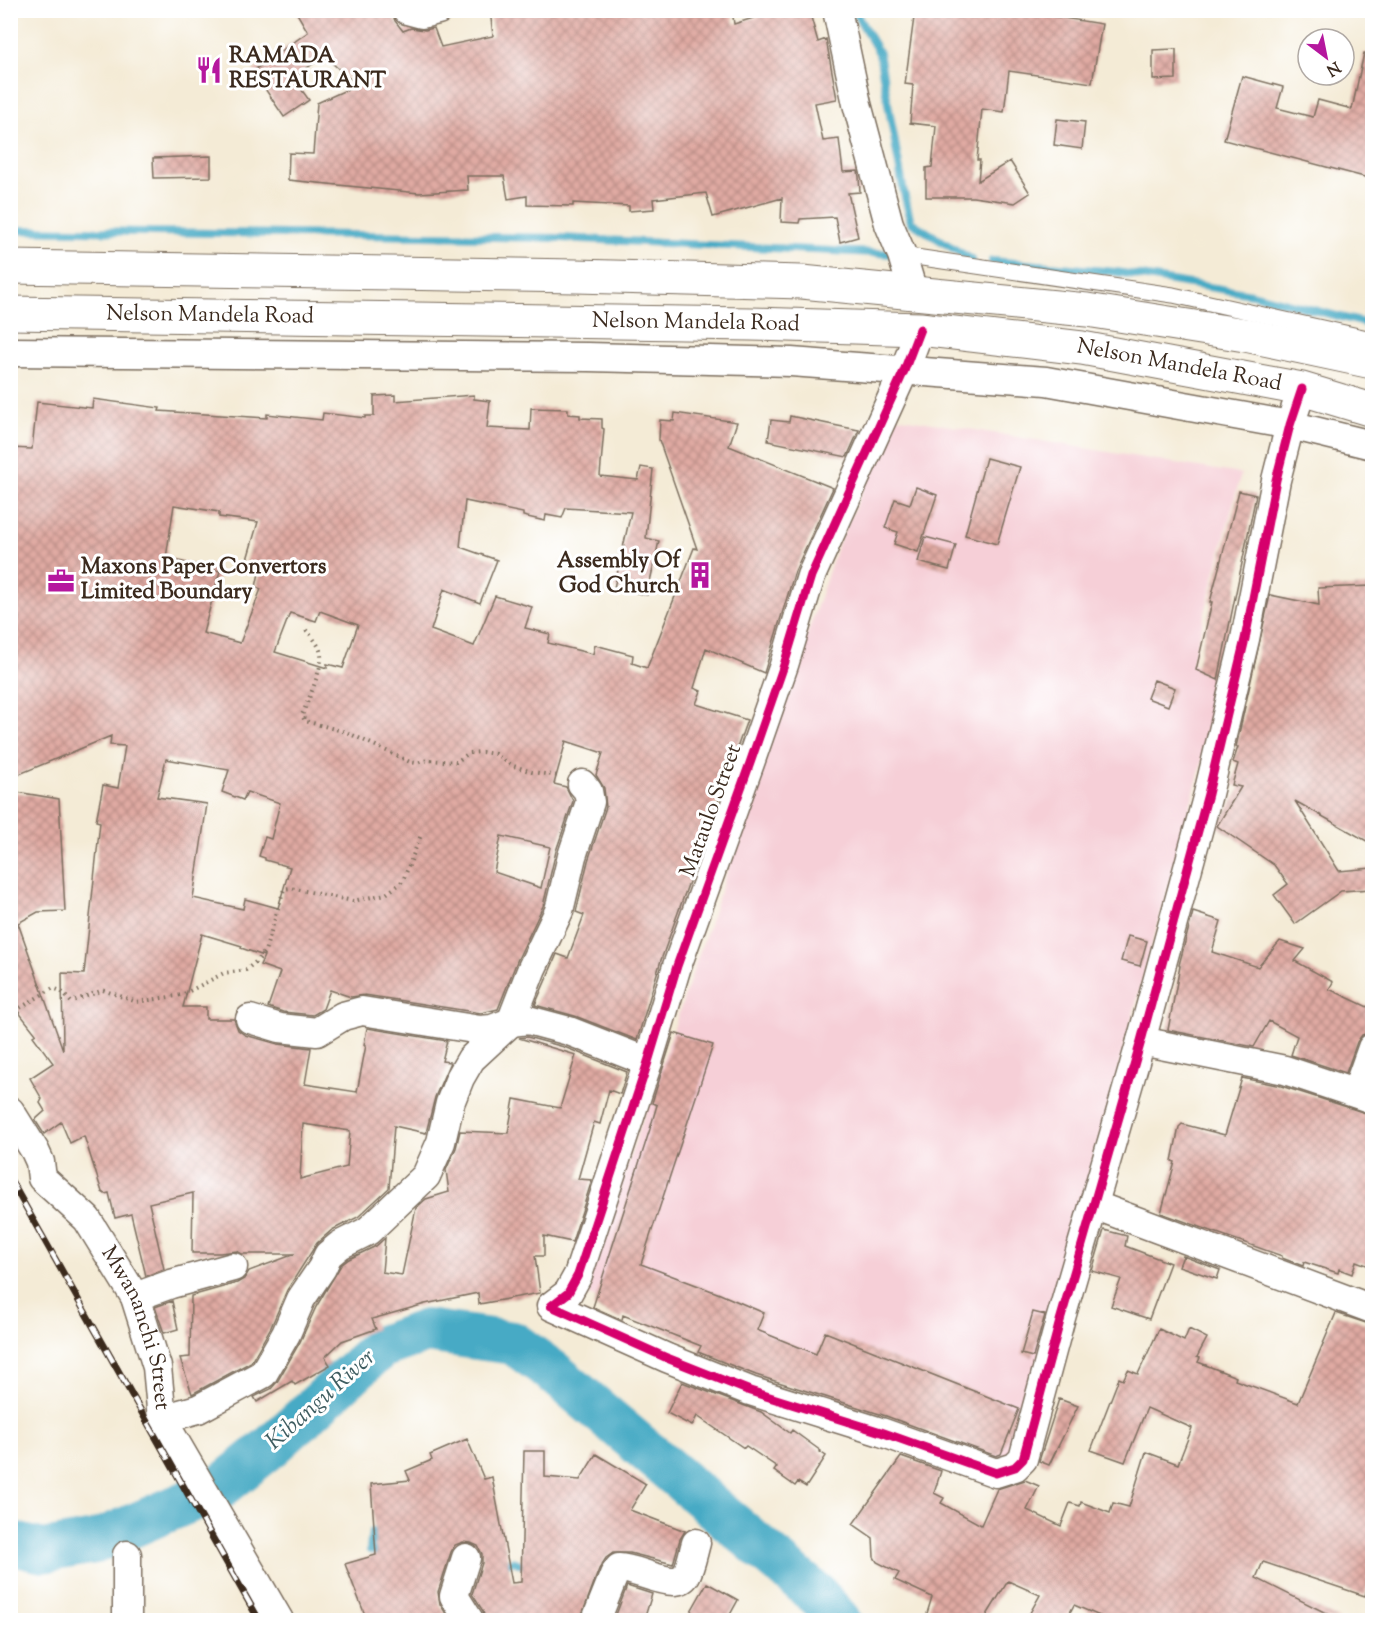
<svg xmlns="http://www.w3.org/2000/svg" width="1383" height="1631" font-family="'Sorts Mill Goudy',serif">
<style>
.built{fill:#f6cfd7}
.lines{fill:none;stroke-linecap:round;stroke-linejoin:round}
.stream{stroke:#46aac5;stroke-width:8}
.river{stroke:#46aac5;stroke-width:44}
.building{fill:url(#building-cross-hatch);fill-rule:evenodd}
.lane-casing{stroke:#7c6e5e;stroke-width:17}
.street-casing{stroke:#7c6e5e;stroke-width:31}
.primary-casing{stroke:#7c6e5e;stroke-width:35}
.path{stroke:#7c6e5e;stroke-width:4;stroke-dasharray:1.5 4.5;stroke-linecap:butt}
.lane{stroke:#fff;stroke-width:15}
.street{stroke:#fff;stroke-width:28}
.primary{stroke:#fff;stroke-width:33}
.rail-casing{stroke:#3b2a1e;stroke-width:7}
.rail{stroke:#fff;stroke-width:4.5;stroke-dasharray:14;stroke-linecap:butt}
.cycleway-casing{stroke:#fff;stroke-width:13}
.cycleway{stroke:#d6006c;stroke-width:9}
.labels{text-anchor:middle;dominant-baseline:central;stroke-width:6;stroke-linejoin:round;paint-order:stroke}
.poi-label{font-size:22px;font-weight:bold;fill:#3b2a1e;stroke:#fff;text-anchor:start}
.street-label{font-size:22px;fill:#3b2a1e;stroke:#fff}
.water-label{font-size:24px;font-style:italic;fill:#3f5d61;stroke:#fff}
</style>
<defs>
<pattern id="building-cross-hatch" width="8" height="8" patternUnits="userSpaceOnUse" patternTransform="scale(1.5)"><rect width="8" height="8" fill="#e0aaa3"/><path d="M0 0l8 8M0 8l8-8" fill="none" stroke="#b78b84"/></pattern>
</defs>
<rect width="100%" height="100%" fill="#fff"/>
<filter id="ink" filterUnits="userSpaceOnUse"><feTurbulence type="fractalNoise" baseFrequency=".0167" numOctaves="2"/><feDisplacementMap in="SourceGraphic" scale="12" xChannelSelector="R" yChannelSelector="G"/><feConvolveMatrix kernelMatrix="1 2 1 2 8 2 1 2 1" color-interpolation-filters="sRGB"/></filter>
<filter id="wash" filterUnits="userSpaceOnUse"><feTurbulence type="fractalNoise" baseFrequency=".008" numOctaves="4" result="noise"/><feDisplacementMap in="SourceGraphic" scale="24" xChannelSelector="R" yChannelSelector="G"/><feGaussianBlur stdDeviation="1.35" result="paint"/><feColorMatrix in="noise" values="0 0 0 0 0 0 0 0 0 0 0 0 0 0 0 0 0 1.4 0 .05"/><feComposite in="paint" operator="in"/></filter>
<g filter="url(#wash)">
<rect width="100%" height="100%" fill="#f4ebd6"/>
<path class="built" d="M896 417 1241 474 1192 663 1223 686 1010 1463 584 1293 837 547Z"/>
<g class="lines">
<path class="stream" d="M854 10 879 53 904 193 911 222 972 260
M10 230 560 238 897 254
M992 261 1116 272 1252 294 1372 325
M372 1532 370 1550 384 1554
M499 1561 501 1564 514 1561 529 1568"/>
<path class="river" d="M10 1543 43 1551 95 1542 218 1489 273 1445 381 1347 426 1331 513 1343 552 1371 817 1595 839 1620"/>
</g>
<g id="blocks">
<path class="building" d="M295 10H391L395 21 403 31 411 28 425 30 434 28 441 47 493 36 490 10H732L734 24 779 10H809L818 42 826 39 837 99 815 103 823 141 839 139 843 172 858 171 859 177 860 192 848 193 858 237 840 242 835 217 800 219 799 223 781 222 782 198 713 217 706 193 653 199 654 209 629 211V206L573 203V206L527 205V196L508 199 504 176H467L468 190 419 193 288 180 289 153 313 154 317 103 357 85 324 56 293 78 309 100 284 117 253 71 308 32Z
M915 10H1013L1102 24 1092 83 1009 71 1004 112 982 109 977 160H980L978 181 1010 161 1030 193 1015 203 973 197H926V168L932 167 936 126 910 123 913 85 905 84Z
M1176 49V79L1153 80V50Z
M1364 53 1372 54V179L1224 140 1242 76 1283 87 1277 108 1313 117 1318 100 1352 109Z
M1057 119 1085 122 1082 149 1054 145Z
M211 156V177L154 178 153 158Z
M395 395V401L474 395V399L490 401 487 428 530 430 531 408 568 409V414L580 415V418L602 419V428L604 429 600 476 638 480 641 467 653 469 646 538 659 541 647 595 614 588 631 512 566 508 562 518 546 515 545 521 523 516V513L465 501 460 547 497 560 480 603 444 589 431 630 474 646 495 596 532 607 525 628 550 634 548 643 593 654 595 645 633 655 632 663 647 668 694 548 697 549 659 440 660 420 674 421 675 413 737 422 729 446 833 488 795 571 764 673 706 648 694 688 701 691 696 704 747 720 661 960 637 1040 575 1016 535 1005 557 954 568 958 584 915 576 912 588 861 606 807 604 788 596 775 603 753 566 741 554 784 566 787 573 801 556 851 543 906 517 961 498 1009 481 1013 365 995 351 997 330 990 323 1009 313 1015 283 1012 268 1007 280 972 260 965 264 956 241 948 242 946 202 934 183 1007H206V1019H234L238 1030 245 1035 278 1044 311 1048 305 1084 357 1092 366 1045H364L367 1028 447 1041 442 1061 450 1062 435 1097 426 1133 394 1126 389 1188 358 1217 332 1230 317 1243 287 1290 271 1327 251 1362 192 1394 180 1358 190 1357 191 1296 237 1283 244 1279 249 1271 295 1254H242L237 1251 220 1253H192L193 1193 149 1203 164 1269 146 1276 131 1214 115 1218 109 1193 105 1194 102 1192 84 1136 70 1143 61 1122 44 1134 35 1120 45 1111 40 1103 42 1099 30 1078 53 1063 33 1036 36 1034 10 1001V791L59 799 65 911 38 912 18 923 63 1050 62 973 84 974 100 822 96 821 103 785 118 788 125 746 110 745 111 736 10 778V448L32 449 37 402 92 408 93 399 160 408 159 411 267 418V414L322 420 323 413 365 418V416H374V396ZM174 505 219 512V517L258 522 244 570 259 573 256 587 261 589 240 643 203 633 220 571 166 558ZM320 611 358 625 343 668 327 664V668L275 652 290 613 316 621ZM166 759 229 770 222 792 243 800 247 792 280 803 271 839 265 837 259 856 265 858V860L290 867 278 908 245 899 243 909 193 898 207 804 157 797ZM501 836 550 847 541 888 494 872ZM303 1124 350 1131 347 1167 300 1179Z
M790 416 838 426 859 430 847 457 768 441 771 420 789 422Z
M986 458 1020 467 997 544 965 535Z
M916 487 937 495 918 552 894 544 898 532 885 528 895 499 910 504Z
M1239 491 1256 495 1218 680 1196 670 1212 602H1210Z
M925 537 956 545 949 570 918 562Z
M1372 586V844L1295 801 1339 871 1372 868V889L1341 891 1295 924 1274 895 1288 884 1274 865 1217 826 1241 787 1232 785 1238 764 1233 762 1238 747H1236L1270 595 1319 605 1318 588Z
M1154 680 1175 688 1168 706 1147 698Z
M1193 912 1221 921 1212 952 1258 967 1280 941 1305 949 1295 961 1333 982 1329 989 1372 1009V1032L1362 1035 1357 1042 1346 1073 1291 1055 1297 1036 1269 1021 1254 1047 1168 1030 1180 966 1179 965Z
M1128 936 1147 941 1140 966 1121 961Z
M674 1033 713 1045 641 1264 720 1294 764 1313 757 1330 816 1354 825 1332 1019 1409 1001 1454 996 1456 886 1416 756 1375 698 1352 701 1346 623 1315 622 1320 593 1307 650 1129 657 1105 652 1103Z
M527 1037 564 1047 627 1072 620 1094 609 1090 600 1124 594 1122 578 1179 592 1180 572 1242 544 1236V1256H535L540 1293 479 1304 478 1293 425 1304 372 1319 376 1329 342 1341 325 1357 330 1365 295 1385 292 1381 257 1402 254 1397 271 1389 277 1382 300 1342 316 1307 341 1265 349 1259 376 1246 385 1238 382 1272 402 1275 416 1208 426 1199 449 1192 446 1170 456 1148 460 1131 508 1133 514 1099 560 1108 576 1055 519 1038Z
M1242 1078 1281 1086 1372 1115V1267L1356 1261 1352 1274 1339 1269 1338 1273 1304 1262 1303 1266 1282 1258V1256L1161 1213 1175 1162 1172 1161 1179 1127 1182 1124 1225 1135Z
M1104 1230 1127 1236 1125 1246 1170 1263 1149 1319 1111 1306 1121 1279 1092 1271Z
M1183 1256 1220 1270 1217 1279 1179 1266Z
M172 1301 178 1329 164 1333 155 1307Z
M1033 1312 1045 1315 1033 1357 1021 1354Z
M1336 1313 1372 1325V1574L1365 1596 1263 1562 1256 1578 1340 1620H1109L1074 1605 1066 1620H1026L1040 1595 1008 1581 984 1620H925L932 1597 895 1580 899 1573 877 1562 874 1557 873 1538 853 1524 901 1457 941 1471 934 1493 944 1498 941 1503 981 1525 997 1489 1025 1480 1039 1486 1027 1510 1061 1526 1070 1503 1080 1506 1081 1502 1110 1513 1113 1503 1129 1507 1146 1452 1178 1464 1192 1428 1147 1408 1125 1462 1091 1450 1119 1378 1123 1380 1128 1370 1138 1374 1159 1329 1184 1341 1189 1329 1207 1338 1197 1357 1200 1358 1198 1362 1236 1377 1235 1380 1298 1403Z
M682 1382 761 1412 790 1433 792 1430 821 1451 820 1452 826 1456 806 1487 798 1482 795 1486 774 1471 777 1467 746 1446 744 1448 697 1416 692 1426 667 1413Z
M1059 1399 1078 1406 1049 1465 1039 1461Z
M467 1439 484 1479 492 1477 512 1583 521 1582 524 1451H545V1477L580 1480 596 1454 646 1484 630 1510 685 1531 680 1539 673 1564 630 1553H613L606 1558 599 1569 580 1620H485L483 1611 472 1594 482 1563V1554L478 1546 471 1543 463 1542 455 1545 451 1552 438 1592 440 1604 450 1620H367L345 1564 376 1555 371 1484 410 1480 406 1471 432 1460 430 1455Z
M707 1583 738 1600 727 1620H686Z
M627 1586 652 1594 644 1620H614Z"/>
</g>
</g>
<g filter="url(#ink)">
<use href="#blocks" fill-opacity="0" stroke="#7c6e5e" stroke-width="1.5"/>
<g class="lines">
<defs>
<path id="lane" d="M902 255 1173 295 1372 339"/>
<g id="street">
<path d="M407 10 422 14 438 10"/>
<path d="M837 10 857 104 889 224 902 255 913 292"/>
<path d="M920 329 904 371 811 576 784 665 750 763 677 966 648 1062 578 1275 568 1293 551 1306 667 1358 750 1391 881 1432 996 1473 1015 1467 1023 1459 1060 1321 1141 1041 1208 794 1245 639 1276 480 1290 425 1302 389"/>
<path d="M10 352 588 357 791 362 1046 381 1290 425 1372 445"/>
<path d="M250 1019 280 1028 317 1032 343 1016 362 1011 480 1030 492 1029 511 1022 528 1020 569 1031 648 1062"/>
<path d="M1141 1041 1285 1070 1372 1099"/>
<path d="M1356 1093 1372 1048"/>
<path id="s1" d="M10 1111 35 1151 40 1162 42 1178 87 1219 135 1297 157 1367 162 1419 279 1620"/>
<path d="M1094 1205 1372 1309"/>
<path d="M135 1297 171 1284 233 1267"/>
<path d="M162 1419 198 1409 263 1374 286 1334 301 1299 322 1268 328 1255 340 1245 368 1231 426 1176 441 1142 450 1103 460 1078 471 1059 511 1022 532 968 559 911 572 856 590 802 588 791 582 784"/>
<path d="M466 1558 454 1596 469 1620"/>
<path d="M127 1620V1555"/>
<path d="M596 1620 614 1575 619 1568C635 1567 676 1592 686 1575 691 1566 693 1553 696 1543"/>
</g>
<g id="primary">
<path d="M10 267 576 276 802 282 1087 310 1245 335 1372 362"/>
<path id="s2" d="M10 313 751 324 920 329 1082 348 1302 389 1372 410"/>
</g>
</defs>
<use href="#lane" class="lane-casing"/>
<use href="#street" class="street-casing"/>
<use href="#primary" class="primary-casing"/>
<path class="path" d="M306 630C312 637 320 645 321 655 323 667 307 703 302 715L305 721 346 732 410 762 416 763 428 760 456 762 469 753 482 752 495 754 514 766 532 772 559 776
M10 1014 53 988 61 991 71 1002 103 990 137 1002 182 995 224 973 246 970 259 959 265 951 284 889 291 888 353 901 386 894 400 884 404 878 421 835"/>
<use href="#lane" class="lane"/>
<use href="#street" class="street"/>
<use href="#primary" class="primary"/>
<defs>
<path id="rail" d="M10 1179 259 1620"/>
</defs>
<use href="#rail" class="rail-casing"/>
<use href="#rail" class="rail"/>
<defs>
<path id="cycleway" d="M920 329 904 371 811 576 784 665 750 763 677 966 648 1062 578 1275 568 1293 551 1306 667 1358 750 1391 881 1432 996 1473 1015 1467 1023 1459 1060 1321 1141 1041 1208 794 1245 639 1276 480 1290 425 1302 389"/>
</defs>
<use href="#cycleway" class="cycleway-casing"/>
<use href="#cycleway" class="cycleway"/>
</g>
</g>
<defs>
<symbol id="restaurant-bare" viewBox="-9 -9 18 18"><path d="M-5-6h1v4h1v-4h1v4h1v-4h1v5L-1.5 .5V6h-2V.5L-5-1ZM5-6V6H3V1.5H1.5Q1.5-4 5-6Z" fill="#b5179e" stroke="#fff" stroke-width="2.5" paint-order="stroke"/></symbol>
<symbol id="building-bare" viewBox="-9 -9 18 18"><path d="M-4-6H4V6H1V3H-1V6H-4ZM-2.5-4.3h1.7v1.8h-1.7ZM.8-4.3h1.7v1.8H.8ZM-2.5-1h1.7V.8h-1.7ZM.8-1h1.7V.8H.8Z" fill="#b5179e" stroke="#fff" stroke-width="2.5" paint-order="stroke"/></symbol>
<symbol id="office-bare" viewBox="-9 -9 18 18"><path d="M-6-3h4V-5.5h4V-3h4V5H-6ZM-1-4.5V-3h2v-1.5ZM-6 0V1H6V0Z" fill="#b5179e" stroke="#fff" stroke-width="2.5" paint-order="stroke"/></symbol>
</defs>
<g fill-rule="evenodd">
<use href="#restaurant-bare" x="190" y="51" width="38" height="38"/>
<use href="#building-bare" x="681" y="556" width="38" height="38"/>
<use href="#office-bare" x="42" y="562" width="38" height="38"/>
</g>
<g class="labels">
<g class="poi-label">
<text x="229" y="57">RAMADA<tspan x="229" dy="25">RESTAURANT</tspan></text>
<text x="680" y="562" text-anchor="end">Assembly Of<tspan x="680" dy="25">God Church</tspan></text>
<text x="81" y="568">Maxons Paper Convertors<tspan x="81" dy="25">Limited Boundary</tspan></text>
</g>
<g class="street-label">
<text stroke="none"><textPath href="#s2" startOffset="200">Nelson Mandela Road</textPath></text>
<text stroke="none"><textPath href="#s2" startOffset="686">Nelson Mandela Road</textPath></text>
<text stroke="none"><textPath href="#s2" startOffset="1172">Nelson Mandela Road</textPath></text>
<text transform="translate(712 811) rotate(-70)">Mataulo Street</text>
<text stroke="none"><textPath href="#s1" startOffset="258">Mwananchi Street</textPath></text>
</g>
<g class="water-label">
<text transform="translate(321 1400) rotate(-42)">Kibangu River</text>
</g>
</g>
<rect width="1383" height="1631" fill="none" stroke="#fff" stroke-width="36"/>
<g transform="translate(1326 57) rotate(148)"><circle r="28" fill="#ffffff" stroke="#b1aaa5" stroke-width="1.5"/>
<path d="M0-4.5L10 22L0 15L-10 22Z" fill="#b5179e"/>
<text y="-9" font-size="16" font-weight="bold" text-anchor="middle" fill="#3b2a1e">N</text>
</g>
</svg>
